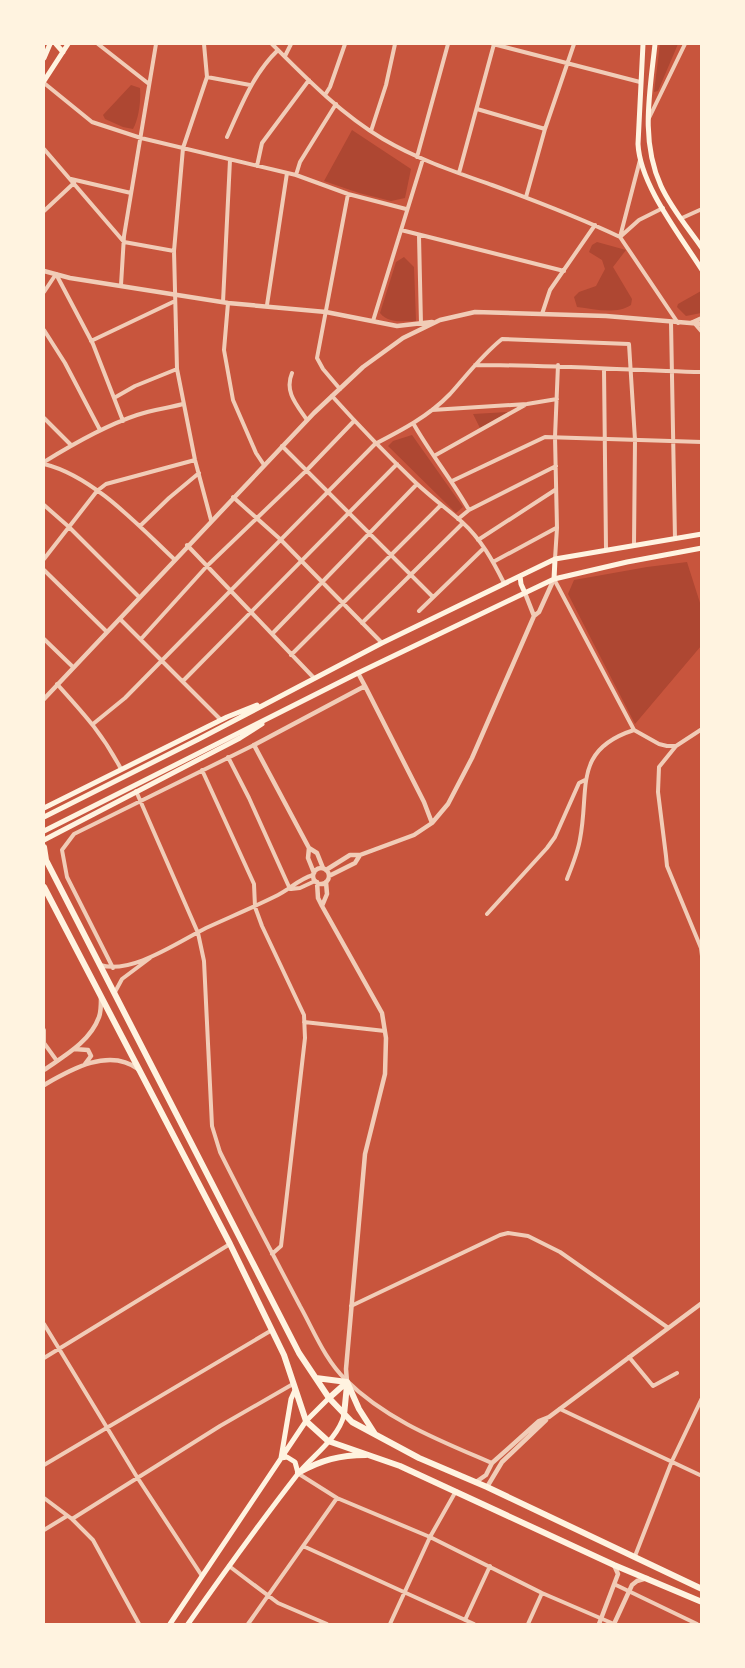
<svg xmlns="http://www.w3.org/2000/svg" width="745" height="1668" font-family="'Varela Round',sans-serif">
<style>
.green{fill:#ae4732}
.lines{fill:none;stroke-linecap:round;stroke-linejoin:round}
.minor{stroke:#f1ccb7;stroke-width:4}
.tertiary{stroke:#f1ccb7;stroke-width:4.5}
.secondary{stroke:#fff3e0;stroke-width:5}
.primary{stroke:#fff3e0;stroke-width:6}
</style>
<rect width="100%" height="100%" fill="#c8553d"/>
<path class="green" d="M660 44H678L658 91 654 92Z
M131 85 140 88C141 100 139 119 133 129L123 127 105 119 103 115Z
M352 130 411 169 405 198 391 201 359 193 324 181Z
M597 242 626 250 613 267 632 299 631 305C615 315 595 309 577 307L574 297 579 292 596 286 605 269 602 260 589 252 592 245Z
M404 257 414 267 416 321C403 321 389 324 380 313L396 262Z
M701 291V313L686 316 677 307 678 304Z
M508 412 480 428 473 414Z
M412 435 463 507 456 513 388 446 393 441Z
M687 562 701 606V646L635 724 568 594 574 580 647 567Z"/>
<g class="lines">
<path class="minor" d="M98 44 149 84
M204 44 207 77 250 85
M272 44C306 78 341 114 383 139 417 159 455 172 492 185 536 201 578 217 620 237L639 220 663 208
M493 44 640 82
M285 56 291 44
M207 77 183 148 174 251 177 369 195 460 211 520
M44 83 92 122 141 138 296 175 348 194 406 209
M325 95 330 87 345 44
M477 109 545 129
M649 118 685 44
M371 131 386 85 395 44
M227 137C241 106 253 74 278 50
M44 149 124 242 174 251
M417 157 448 44
M640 160 620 237 678 323
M257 166 262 143 309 80
M459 173 494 44
M296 175 300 162 336 104
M71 179 131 193
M526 197 545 129 574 44
M44 211 74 183
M682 218 702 209
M401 230 564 271
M419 236 421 324
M121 285 124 236 156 44
M44 292 56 274 93 344 123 421
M223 302 230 160
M228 303 224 350 233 400 256 453 264 465
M267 305 287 173
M542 314 550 290 595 225
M373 321 423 159
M671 322 675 539
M696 325 702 332
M44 330 65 363 100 430
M91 341 175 301
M475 365C551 365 626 370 702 372
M604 369 606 549
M292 373C284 392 297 405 307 420
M340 389 323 369 317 358 348 194
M332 396C359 426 387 455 416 483 431 497 447 509 462 522 481 539 493 561 504 583
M114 398 135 386 177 369
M432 410 527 404 557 399
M44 418 71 445
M413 423C430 453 452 480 469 510
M282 446 433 597
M434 456 525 405
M44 462C73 444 104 426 137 415 152 410 168 408 183 404
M44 464C93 476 138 525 174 559
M452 481 545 437 702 442
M233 497 280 539 382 643
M44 505 69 527 139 597
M458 519 469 510 556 466
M140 526 169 498 199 473
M478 540 555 490
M187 545 314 678
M44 559 97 491 106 484 195 460
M555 559 557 528 555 437 558 365
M493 562 556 528
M44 570 106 631
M554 579 634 730 659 744 667 746H676L702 729
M419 611 484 548
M120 619 221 720
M362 623 463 523
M272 634 417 484
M44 639 73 667
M141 639 207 566 307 470 354 421
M291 655 441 505
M183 681 397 464
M57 684C84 714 102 733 121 769
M93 724 125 698 375 444C402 430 429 416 450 394 467 375 482 355 502 339L629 344 635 440 634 545
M676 746 659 767 658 792 666 856 667 866 701 948 702 956
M228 757 249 798 290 889
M202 770 254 884 255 907 262 926 304 1015 305 1038 281 1246 272 1254
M136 791 198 933 204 961 212 1126 220 1152C246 1204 273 1255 300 1306 314 1331 325 1360 346 1380 386 1420 441 1441 492 1463
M567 879C572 866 578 852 580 839 590 789 572 750 634 730
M291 889 300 888 315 881
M487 914 547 848 555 837 579 783 585 780
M100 965C131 975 178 942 206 928 230 917 254 907 278 895 292 888 297 880 313 875
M113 968 67 877 62 850 74 834 254 745
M115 992 122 979 150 958
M304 1022 385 1031
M44 1030V1042
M44 1043 57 1061
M351 1306 500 1235 508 1233 528 1236 560 1252 667 1327
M44 1324 137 1477 202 1576
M629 1357 653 1386 677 1373
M44 1358 230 1244
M560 1409 702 1476
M44 1465 272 1330
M299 1474 337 1498 430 1537 542 1593 614 1624
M44 1498 72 1519 93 1540 139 1624
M72 1519 220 1426 293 1384
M44 1530 67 1516
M303 1546 474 1624
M635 1556 672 1461 702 1398
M229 1566 278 1603 327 1624
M616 1585 697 1624
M465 1620 490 1566
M248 1624 337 1498
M390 1624 430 1537 456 1491
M528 1624 542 1593"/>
<path class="tertiary" d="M44 271 70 278 228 303 326 312 397 326 432 322
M691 323 702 318
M525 593 534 616
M365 686 424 802 432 823
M44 699 314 413 363 367 403 338 440 320 475 312 606 316 702 324
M309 848 308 858 314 873
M323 868 317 853 309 848 254 745 365 686 358 673
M313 876a8 8 0 1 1 16 0a8 8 0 1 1-16 0Z
M326 870 350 855H360L414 835 432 823 448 804 472 758 534 616 539 612 554 579
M329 876 355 863 360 855
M317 882 318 898 322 906 382 1013 386 1038 385 1074 365 1154 346 1369 347 1382
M322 906 327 894 326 882
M74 1049 88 1050 91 1056 85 1064
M44 1070C64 1056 90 1042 99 1017 101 1012 101 1004 101 998
M44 1085C70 1070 109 1047 138 1069
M476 1482 486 1475 492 1463 539 1421 549 1417 702 1303
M487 1487 502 1462 546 1420
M599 1624 618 1574 614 1565
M614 1624 632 1585 637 1581 647 1578"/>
<path class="secondary" d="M56 44 63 52
M643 44 638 144C640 185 680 235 702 270
M655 44C650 92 640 140 661 186 671 208 688 228 702 248
M44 58 50 44
M44 81 68 44
M520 576 521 584 525 593
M554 579 555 559
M44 808 227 717 257 705
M44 817 199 739 382 643 555 559 702 534
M44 831 358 673 554 579 627 562 702 548
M44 840 240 738 262 724
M295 1390 291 1399 281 1458 287 1457 295 1462 298 1473
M170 1624 306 1421 329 1398
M188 1624C223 1574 259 1524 297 1475 312 1456 338 1439 344 1415"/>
<path class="primary" d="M44 847 46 860 299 1353 329 1398 352 1422 419 1458 487 1487 702 1589
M44 887 230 1244 284 1355 306 1421 328 1441 400 1466 614 1565 702 1602
M316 1378 347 1382
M347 1382 359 1409 375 1434
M329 1398 347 1382
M344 1415 347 1385
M298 1473C321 1460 340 1455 366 1455"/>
</g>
<rect width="745" height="1668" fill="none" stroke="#fff3e0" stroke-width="90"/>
</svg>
